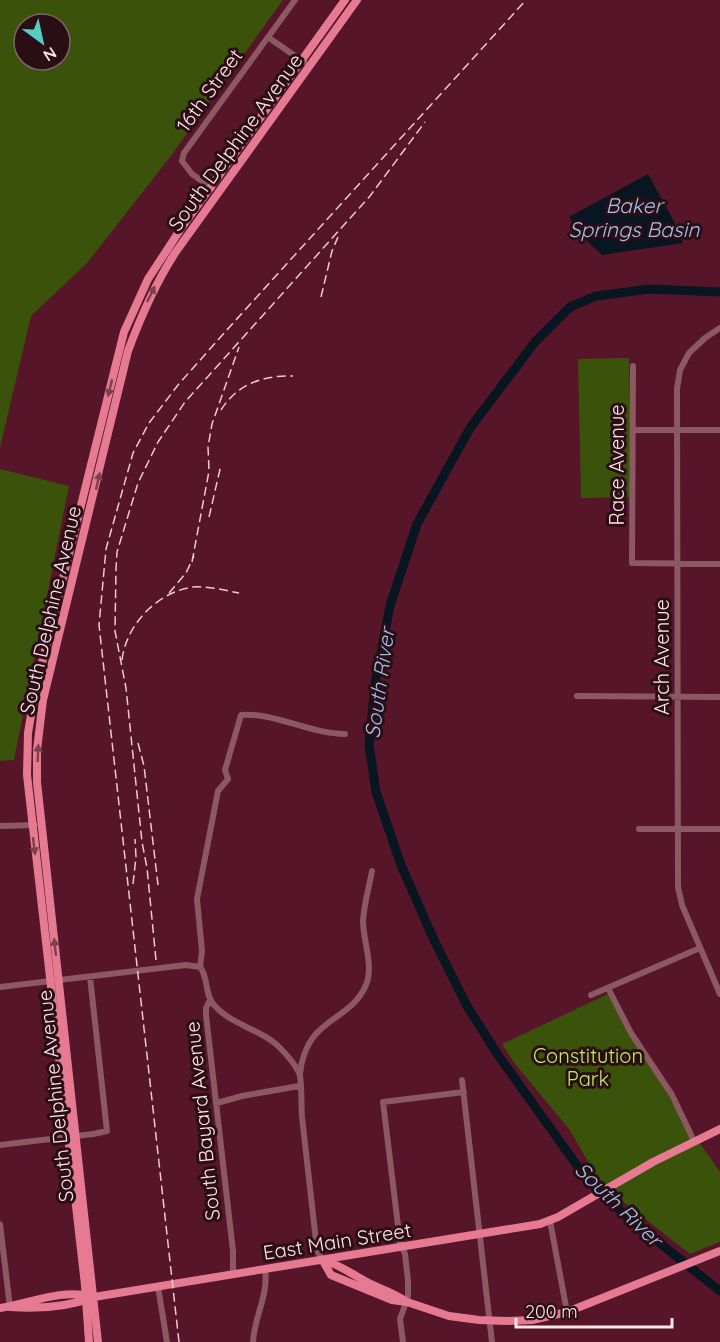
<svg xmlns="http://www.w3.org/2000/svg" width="720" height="1342" font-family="Quicksand,sans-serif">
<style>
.green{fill:#3b520a;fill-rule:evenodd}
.water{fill:#081622}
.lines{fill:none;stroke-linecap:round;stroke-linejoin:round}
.river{stroke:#081622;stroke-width:9}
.minor{stroke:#8c5862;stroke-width:6}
.major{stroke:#e57a92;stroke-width:8}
.rail{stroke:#eacbd1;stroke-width:1.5;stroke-dasharray:9 4.5;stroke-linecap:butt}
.oneway{fill:#7f3f4d}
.labels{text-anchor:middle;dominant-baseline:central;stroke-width:6;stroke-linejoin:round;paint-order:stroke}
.street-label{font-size:20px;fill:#ffe5e9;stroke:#2b0e15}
.park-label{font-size:20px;fill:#bbf158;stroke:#2b0e15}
.water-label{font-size:21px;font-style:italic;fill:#99c6ef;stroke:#2b0e15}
</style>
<rect width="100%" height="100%" fill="#561529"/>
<path class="green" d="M0 0H283L170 157 88 262 31 316 0 448ZM24 24H60V60H24Z
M629 358 632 497 581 498 578 359Z
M0 469 69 486 14 760 0 761Z
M608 994 692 1135 702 1146 720 1172V1242L690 1254 613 1194 599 1180 569 1129 515 1064 502 1044Z"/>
<path class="water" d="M648 174 677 227 683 243 602 255 585 239 569 217Z"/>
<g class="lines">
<path class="river" d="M720 292 650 289 596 296 570 307 535 342 470 428 417 524 390 606 376 678 369 744 376 792 401 865 434 940 467 1006 498 1055 586 1178 627 1217 720 1291"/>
<path class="minor" d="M272 40 304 62
M212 188 192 174 182 161 184 153 295 0
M720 328 705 338 689 353 680 370 677 389 678 887 682 905 720 994
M633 366 632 563 720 564
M633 430H720
M577 696 720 697
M0 826 35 825
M639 829H720
M200 967 202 951 197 899 218 791 228 779 225 770 241 715C274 712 310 734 345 734
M0 987 186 965 200 967C209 978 204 994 214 1005 232 1026 263 1029 282 1050 288 1056 298 1068 300 1076 302 1089 301 1104 302 1117 307 1161 312 1206 317 1250L323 1261
M608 988 631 1033 672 1095 694 1141
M591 995 700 948
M210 1000 206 1008V1015L233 1251V1274
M300 1074C306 1016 349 1024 366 985 374 965 363 941 363 921 364 904 369 887 372 871
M462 1080 492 1342
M217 1103 242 1096 299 1086
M0 1145 93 1134 107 1131 90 977
M550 1221 567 1312
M0 1224 10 1307
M158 1287 167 1342
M253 1342C254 1317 269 1295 265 1269
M403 1342 400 1319 408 1297V1280L405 1254 400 1242 383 1102 464 1092"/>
<path class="major" d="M323 1261 331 1275 392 1300 407 1302 449 1316 479 1320 507 1321 532 1320 567 1312 720 1251
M328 1262C342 1266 353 1275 367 1282 380 1289 394 1293 407 1302
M10 1307C37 1309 68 1307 94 1297L540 1224 558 1217 653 1162 720 1129
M0 1308C29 1304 60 1289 90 1296
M89 1342 85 1285 27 775 28 733 35 691 115 368 124 332 148 279 182 227 345 0
M98 1342 37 782V750L43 700 128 351C141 316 155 284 175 253L357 0"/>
<path class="rail" d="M321 297 332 251 338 237
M221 410C237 384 264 375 293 376
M209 517 221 465
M192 562 209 471 208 447 212 424 239 347
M169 593 186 573 194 556
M122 660C126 625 157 592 193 587 208 586 224 590 239 593
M138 743 144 766 158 885
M133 884 136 857 135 839
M156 960 147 868 142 842 126 688 115 631 116 569 117 552 138 483 158 442 185 402 370 196 425 122
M179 1342 99 625 106 549 133 453 149 423 178 385 225 332 526 0"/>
</g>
<defs><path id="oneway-solid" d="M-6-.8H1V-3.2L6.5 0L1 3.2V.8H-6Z" transform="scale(1.5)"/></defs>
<g class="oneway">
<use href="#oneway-solid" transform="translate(151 294) rotate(-64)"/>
<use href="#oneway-solid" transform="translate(110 388) rotate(104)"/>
<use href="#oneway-solid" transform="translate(98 481) rotate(-77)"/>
<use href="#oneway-solid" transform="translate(38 753) rotate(-88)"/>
<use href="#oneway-solid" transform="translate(34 846) rotate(83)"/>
<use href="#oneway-solid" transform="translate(55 947) rotate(-96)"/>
</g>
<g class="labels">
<g class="street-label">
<text transform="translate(209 90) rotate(-54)">16th Street</text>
<text transform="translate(235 142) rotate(-54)">South Delphine Avenue</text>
<text transform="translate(616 465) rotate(-90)">Race Avenue</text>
<text transform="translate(50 610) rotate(-77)">South Delphine Avenue</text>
<text transform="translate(661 657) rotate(-90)">Arch Avenue</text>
<text transform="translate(55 1096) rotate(-96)">South Delphine Avenue</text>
<text transform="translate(202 1121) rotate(-96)">South Bayard Avenue</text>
<text transform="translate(337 1241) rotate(-9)">East Main Street</text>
</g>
<g class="park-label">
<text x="588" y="1055">Constitution<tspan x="588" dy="23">Park</tspan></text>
</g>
<g class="water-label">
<text x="634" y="205">Baker<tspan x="634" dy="24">Springs Basin</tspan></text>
<text transform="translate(379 683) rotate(-82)">South River</text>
<text transform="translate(619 1204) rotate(44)">South River</text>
</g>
</g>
<g transform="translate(42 42) rotate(147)"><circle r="28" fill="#2b0e15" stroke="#80646a" stroke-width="1.5"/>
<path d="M0-4.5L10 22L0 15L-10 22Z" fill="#57cec2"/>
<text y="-9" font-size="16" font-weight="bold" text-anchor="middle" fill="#ffe5e9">N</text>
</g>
<path d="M516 1318v9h156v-9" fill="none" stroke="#ffe5e9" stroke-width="3"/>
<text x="525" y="1318" font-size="18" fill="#ffe5e9" stroke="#2b0e15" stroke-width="4.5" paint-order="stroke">200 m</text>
</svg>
